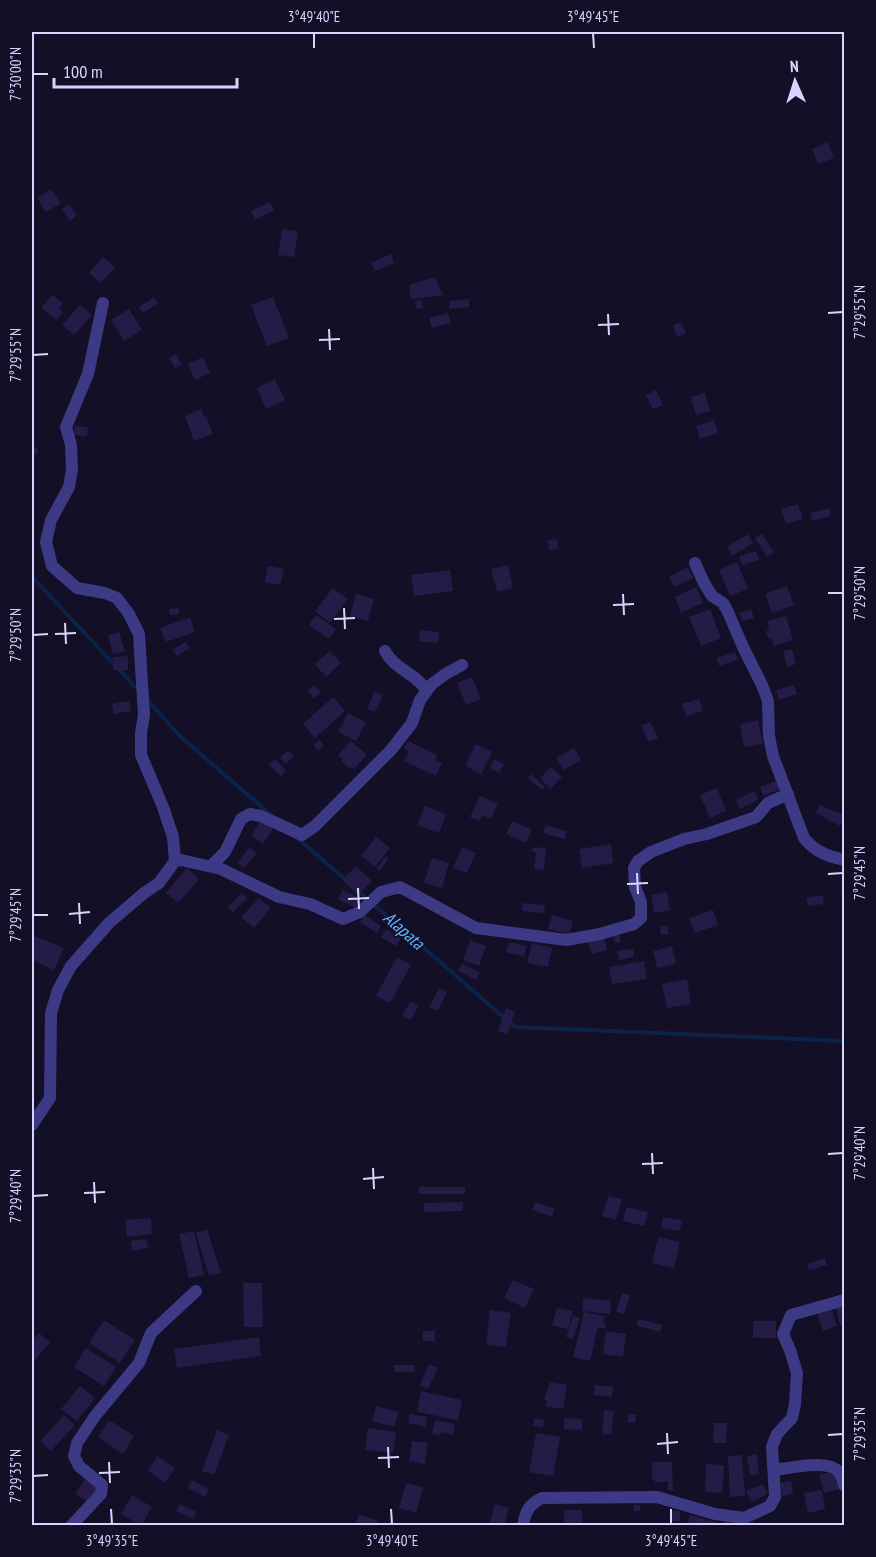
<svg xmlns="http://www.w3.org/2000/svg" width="876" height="1557" font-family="'PT Sans Narrow',sans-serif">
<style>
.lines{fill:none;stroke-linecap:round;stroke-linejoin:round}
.stream{stroke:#0c2248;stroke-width:4}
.building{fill:#241b47}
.street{stroke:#3d3a85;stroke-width:12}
.ticks{fill:none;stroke:#d9d4ff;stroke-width:2}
.labels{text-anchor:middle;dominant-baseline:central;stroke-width:4.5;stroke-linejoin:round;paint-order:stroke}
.water-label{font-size:18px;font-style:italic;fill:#62b6ff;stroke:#130f26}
.neatline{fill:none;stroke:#d9d4ff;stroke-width:2}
.ticks-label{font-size:15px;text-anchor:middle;fill:#d9d4ff}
</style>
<rect width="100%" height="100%" fill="#130f26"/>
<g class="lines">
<path class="stream" d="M32 577 140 692
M147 700 180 736 271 815
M297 838 346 880
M358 891 515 1027 844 1041"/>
</g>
<path class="building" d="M828 142 834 158 818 164 812 149Z
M51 189 61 203 46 212 37 198Z
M270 202 274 210 255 220 251 211Z
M69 204 77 215 70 221 62 209Z
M282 229 298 231 294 257 278 255Z
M391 254 394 263 375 271 371 263Z
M103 257 115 267 101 283 89 273Z
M435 277 443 295 411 299 409 285Z
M52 295 63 303 59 308 63 312 57 320 41 308Z
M154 297 158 303 143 313 139 307Z
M273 297 289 338 267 346 251 305Z
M469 299V307L450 309 449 301Z
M422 300 423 308 416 309 415 301Z
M80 305 92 315 74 335 62 325Z
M129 309 142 330 124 341 111 320Z
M448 313 451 323 432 328 429 318Z
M681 322 686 333 677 337 673 325Z
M176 354 182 364 175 368 169 358Z
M203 357 210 373 195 380 188 364Z
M275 379 285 400 266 409 257 388Z
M656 390 663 405 653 409 646 395Z
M705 393 710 411 696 415 691 397Z
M201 409 204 417 206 416 213 434 194 441 185 416Z
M714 420 718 433 700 439 696 426Z
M75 426 88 427 87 436 74 435Z
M32 444 39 450 32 459Z
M798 504 803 519 786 524 781 509Z
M830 508 831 516 812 521 810 513Z
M748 534 753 543 732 556 727 547Z
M762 534 774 552 767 557 755 538Z
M557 539 558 549 549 550 548 540Z
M756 551 759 560 742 565 739 556Z
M737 562 748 589 730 596 719 570Z
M508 565 513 588 497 592 491 569Z
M268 566 284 569 280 585 265 582Z
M688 567 693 578 674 587 669 577Z
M450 570 453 591 414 596 411 575Z
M787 586 794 605 772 613 765 594Z
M696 587 703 603 681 613 675 597Z
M333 588 348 599 330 623 315 611Z
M356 594 374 599 368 621 350 616Z
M178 608 179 614 170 615 169 609Z
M710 609 721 638 701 646 689 617Z
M751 609 754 618 742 621 739 613Z
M316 615 336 629 329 639 309 625Z
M786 616 793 640 774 646 771 637 768 638 766 631 769 630 767 621Z
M190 617 195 632 166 642 160 628Z
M420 630 439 632 438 643 419 641Z
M119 632 125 651 113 654 108 636Z
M185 642 190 648 177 656 173 650Z
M792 649 796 664 787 667 783 651Z
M330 651 341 663 326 677 315 664Z
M735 652 738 660 719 666 717 658Z
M128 656V670H114L113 657Z
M472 677 481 699 466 705 457 683Z
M314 685 321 692 314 698 307 691Z
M794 685 797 694 779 700 776 690Z
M374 692 383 695 375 712 367 709Z
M333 697 345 711 315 738 303 724Z
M699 699 703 711 686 716 682 704Z
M129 701 131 711 114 714 112 704Z
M348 713 366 722 356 741 338 732Z
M758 720 763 744 744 747 740 724Z
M650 722 658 738 649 742 641 726Z
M319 740 324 745 318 751 313 745Z
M351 741 367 755 354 769 352 767 350 769 341 761 343 759 338 755Z
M408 741 437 755 435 760 442 763 436 776 404 761 409 751 404 749Z
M476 744 492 752 481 774 465 766Z
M574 748 581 760 563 770 556 758Z
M288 750 294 756 286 764 280 758Z
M275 759 286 770 281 776 269 765Z
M494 759 504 764 499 773 490 768Z
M551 767 562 777 550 789 540 778Z
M531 774 545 787 542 790 528 778Z
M776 781 780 789 763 796 760 787Z
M717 788 726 811 710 818 700 795Z
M754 791 759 799 740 809 736 800Z
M480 796 498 804 491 819 482 815 479 821 470 817Z
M819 805 844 815 840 826 816 813Z
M425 806 446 814 439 833 417 825Z
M261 821 273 829 263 844 251 835Z
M512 821 532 830 526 843 506 834Z
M546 825 567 831 564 839 543 833Z
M376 837 390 848 375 867 361 856Z
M611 844 613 863 582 868 579 849Z
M250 847 257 853 244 868 237 863Z
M462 847 476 853 467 873 453 868Z
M533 847 546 848 544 870 534 869 536 852H532Z
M386 856 389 859 379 871 376 869Z
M432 858 449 863 442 888 424 883Z
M356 866 372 881 358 895 342 880Z
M187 868 199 879 178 903 166 893Z
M842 874H844V891H841Z
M343 890 360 898 356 908 338 899Z
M667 892 670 910 654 913 651 895Z
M242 893 247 898 233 912 228 907Z
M823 895 824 904 808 906 806 898Z
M259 898 271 908 254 928 241 917Z
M523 903 545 905 544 913 522 911Z
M713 910 718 925 695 933 689 918Z
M365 915 381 926 377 933 360 922Z
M552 915 573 921 569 934 548 929Z
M667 925 669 934 661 935 660 927Z
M386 929 401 938 396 946 381 937Z
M619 935 621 942 615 943 613 936Z
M35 936 64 948 54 970 32 960V945Z
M604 938 607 950 591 954 588 941Z
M470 940 486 946 479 966 463 960Z
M509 942 527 946 524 956 506 952Z
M532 943 552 948 548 967 527 963Z
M672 946 676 964 657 968 653 951Z
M633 949 634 957 619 960 617 951Z
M397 957 411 965 390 1003 376 996Z
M644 961 647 979 612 984 609 967Z
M462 964 480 972 476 980 458 971Z
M687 979 691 1004 667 1008 662 984Z
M439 988 447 992 438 1011 429 1007Z
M411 1001 419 1006 410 1020 402 1015Z
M506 1008 515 1012 507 1034 498 1031Z
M419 1187H465V1194H419Z
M608 1196 622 1199 616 1220 602 1216Z
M463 1202V1211L424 1212V1203Z
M535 1202 555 1209 552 1217 532 1210Z
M626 1207 648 1212 644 1226 623 1221Z
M663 1217 682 1220 680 1231 661 1228Z
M151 1218 152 1234 127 1237 125 1220Z
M207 1229 221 1273 209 1276 196 1233Z
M194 1231 204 1275 189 1278 179 1234Z
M658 1237 680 1242 674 1268 652 1263Z
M146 1239 148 1248 132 1251 131 1241Z
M825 1258 827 1265 809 1270 807 1264Z
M513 1280 534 1289 525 1308 504 1298Z
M243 1283H262L263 1327H244Z
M622 1293 630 1295 624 1314 616 1311Z
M583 1298 611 1301 610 1314 582 1311Z
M844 1306V1325L840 1326 836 1308Z
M557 1308 573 1311 568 1329 552 1325Z
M831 1308 837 1326 823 1331 817 1313Z
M490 1310 511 1313 506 1347 486 1345Z
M584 1312 604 1316 603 1323 606 1324 605 1329 598 1327 590 1361 573 1357Z
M573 1316 580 1318 573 1339 566 1337Z
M638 1319 662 1325 660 1332 637 1326Z
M104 1320 135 1340 120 1363 89 1343Z
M753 1321H776V1338H753Z
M423 1331H435V1341H423Z
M606 1331 626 1334 623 1357 603 1354Z
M39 1333 50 1342 32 1364V1341Z
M259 1337 261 1356 177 1368 174 1349Z
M86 1348 116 1367 104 1386 74 1367Z
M429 1364 438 1368 428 1389 420 1385Z
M394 1365H415V1372H395Z
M550 1382 567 1385 563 1409 545 1406 547 1400 544 1399Z
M595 1385 613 1387 612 1397 594 1395Z
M80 1386 95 1398 77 1421 61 1409Z
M421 1391 462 1400 458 1420 417 1412Z
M376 1406 399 1412 394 1427 372 1421Z
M604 1410 614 1411 611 1435 602 1434Z
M410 1414 427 1417 426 1427 408 1423Z
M629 1414 636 1415 635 1423 627 1422Z
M64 1415 75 1425 51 1451 40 1441Z
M534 1418 544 1420 543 1427 533 1426Z
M564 1418 582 1419V1430L564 1429Z
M109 1420 134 1436 123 1454 98 1437Z
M435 1420 455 1424 453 1435 441 1432 440 1436 432 1434Z
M714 1423H727L726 1443H713Z
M368 1428 396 1432 393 1453 365 1450Z
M217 1430 229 1435 214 1475 202 1471Z
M536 1433 560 1437 553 1476 529 1472Z
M412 1441 428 1443 425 1464 409 1461Z
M757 1454 759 1474 750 1475 747 1456Z
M742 1455 745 1496 730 1497 728 1456Z
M157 1456 175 1468 165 1483 148 1471Z
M652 1462H672L673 1491 668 1490V1481L655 1483V1480H652Z
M706 1464 724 1465 722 1493 705 1492Z
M834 1471 839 1489 824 1493 819 1475Z
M86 1478 100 1488 89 1503 75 1494Z
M192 1480 209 1489 205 1497 188 1488Z
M791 1481 793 1494 782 1496 780 1483Z
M406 1483 423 1487 416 1513 399 1508Z
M763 1484 768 1494 751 1502 746 1491Z
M822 1490 825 1509 808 1513 804 1493Z
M132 1495 152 1507 141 1526 121 1514Z
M180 1504 196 1512 193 1519 176 1511Z
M495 1504 509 1508 504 1526H489Z
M633 1505H640V1511H634Z
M564 1510H582V1526H564Z
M670 1511H680V1521H670Z
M359 1514 378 1521 377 1526H355Z
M690 1515 716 1522 714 1526H687Z
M724 1522 743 1523V1526H723Z"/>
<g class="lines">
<path class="street" d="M103 303 88 374 66 427 71 445 72 469 69 487 51 520 46 542 52 566 77 588 105 593 117 598 129 614 139 634 144 715 141 733V755L163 807 173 837 175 861
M695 563 704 583 712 596 723 603 728 612 743 647 762 685 768 701 769 736 773 756 804 838C815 852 828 856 844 860
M385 651C395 670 416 673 427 691
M211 866 225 852 241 819 250 814 261 816 302 835 315 826 391 750 412 723 420 700 432 684 447 673 462 665
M32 1125 50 1098 51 1013 58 990 71 966 109 923 144 893 159 883 175 861 181 860 221 869 279 897 310 904 343 919 360 912 381 892 400 887 476 928 566 940 600 934 634 924 641 918V902L635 887 634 868 638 861 651 852 684 839 707 834 756 817 768 803 788 794
M774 1470C790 1468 827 1459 838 1471 841 1474 843 1481 844 1485
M71 1526 101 1494 102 1485 79 1466 74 1456 77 1443 95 1416 139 1363 151 1333 196 1291
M523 1526C525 1512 529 1504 542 1498L657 1497 715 1514 744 1518 770 1506 775 1497 772 1447 777 1434 792 1418 795 1404 797 1373 790 1350 783 1334 791 1315 844 1300"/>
</g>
<path class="ticks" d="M314 33V48M593 33 594 48M33 74H48M828 313 843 312M608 314 609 335M598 325 619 324M329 329 330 350M319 340 340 339M33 355 48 354M828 593H843M623 594 624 615M613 605 634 604M344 608 345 629M334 619 355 618M65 623 66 644M55 634 76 633M33 635 48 634M637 873 638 894M828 874 843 873M627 884 648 883M358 888 359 909M348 899 369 898M79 903 80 924M69 914 90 912M33 915H48M652 1153 653 1174M828 1154 843 1153M642 1164 663 1163M373 1168 374 1189M363 1179 384 1177M94 1182 95 1203M84 1193 105 1192M33 1196 48 1195M667 1433 668 1454M828 1435 843 1434M657 1444 678 1442M388 1447 389 1468M378 1458 399 1457M109 1462 110 1483M99 1473 120 1472M33 1476 48 1475M111 1509 112 1524M391 1509 392 1524M671 1509V1524"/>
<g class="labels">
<g class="water-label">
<text transform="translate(404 930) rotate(41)">Alapata</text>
</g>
</g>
<rect width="876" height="1557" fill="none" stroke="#130f26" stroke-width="66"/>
<g transform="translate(795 81) rotate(357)" stroke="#130f26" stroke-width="4.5" paint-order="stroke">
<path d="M0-4.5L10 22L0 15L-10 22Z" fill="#d9d4ff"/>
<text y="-9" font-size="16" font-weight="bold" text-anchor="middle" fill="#d9d4ff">N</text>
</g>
<path d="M54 78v9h183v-9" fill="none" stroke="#d9d4ff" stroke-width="3"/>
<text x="63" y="78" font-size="18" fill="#d9d4ff" stroke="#130f26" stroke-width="4.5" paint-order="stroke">100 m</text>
<rect x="33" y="33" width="810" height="1491" class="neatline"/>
<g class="ticks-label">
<text x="314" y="22">3°49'40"E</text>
<text x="593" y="22">3°49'45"E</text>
<text transform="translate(16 74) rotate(-90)" y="5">7°30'00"N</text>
<text transform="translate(860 312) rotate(-90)" y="5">7°29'55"N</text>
<text transform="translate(16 355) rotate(-90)" y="5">7°29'55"N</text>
<text transform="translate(860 593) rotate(-90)" y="5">7°29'50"N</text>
<text transform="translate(16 635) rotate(-90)" y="5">7°29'50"N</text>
<text transform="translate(860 873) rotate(-90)" y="5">7°29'45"N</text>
<text transform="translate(16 915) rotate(-90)" y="5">7°29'45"N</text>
<text transform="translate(860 1153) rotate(-90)" y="5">7°29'40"N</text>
<text transform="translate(16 1196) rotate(-90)" y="5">7°29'40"N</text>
<text transform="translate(860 1434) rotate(-90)" y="5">7°29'35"N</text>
<text transform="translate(16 1476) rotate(-90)" y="5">7°29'35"N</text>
<text x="112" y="1546">3°49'35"E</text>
<text x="392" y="1546">3°49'40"E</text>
<text x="671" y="1546">3°49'45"E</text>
</g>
</svg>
